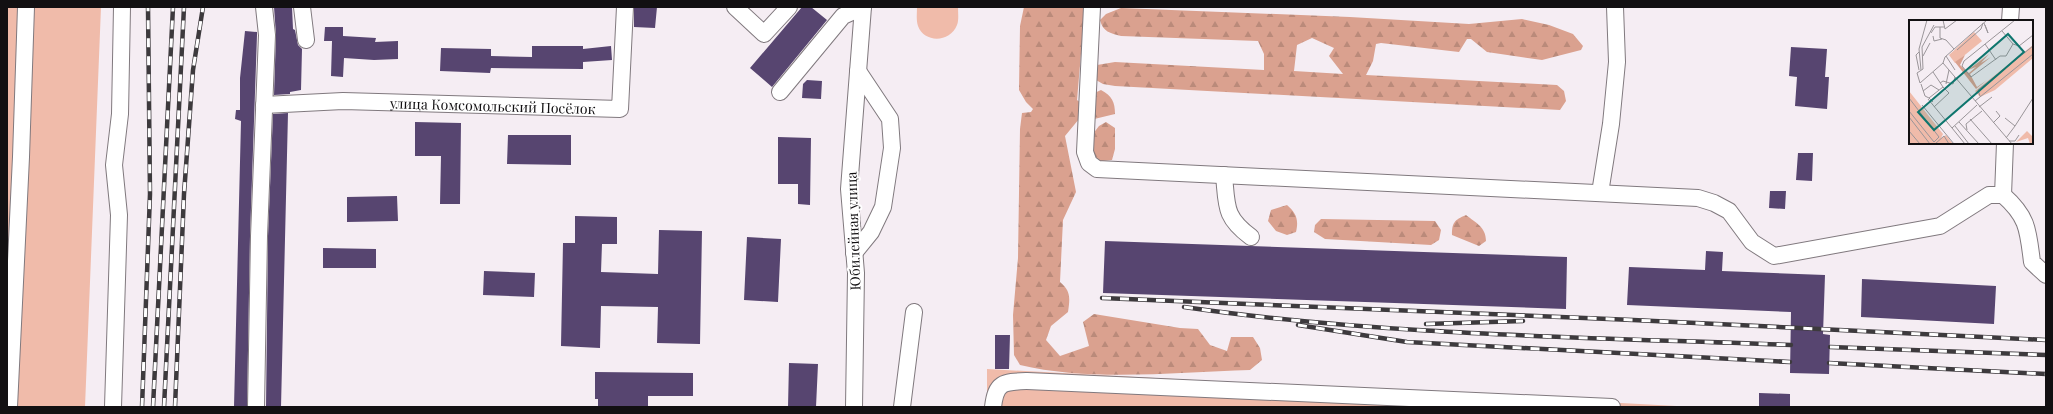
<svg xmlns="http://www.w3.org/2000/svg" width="2053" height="414" font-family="'Playfair Display',serif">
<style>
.green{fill:#f0bbaa}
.forest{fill:url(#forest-firs);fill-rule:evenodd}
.building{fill:#574570}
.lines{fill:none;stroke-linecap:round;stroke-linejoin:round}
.minor-casing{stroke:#80797e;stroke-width:18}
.minor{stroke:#fff;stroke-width:16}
.rail-casing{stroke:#3d3a3d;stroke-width:4.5}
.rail{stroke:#fff;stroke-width:3;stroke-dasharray:9;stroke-linecap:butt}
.labels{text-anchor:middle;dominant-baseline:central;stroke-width:4;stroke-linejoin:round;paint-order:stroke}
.street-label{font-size:14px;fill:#121012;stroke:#fff}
.inset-road{fill:none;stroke:#9a9599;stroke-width:1}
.view{fill:#0f766e;fill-opacity:0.15;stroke:#0f766e;stroke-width:2}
.inset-edge{fill:none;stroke:#121012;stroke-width:2}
</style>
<defs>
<pattern id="forest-firs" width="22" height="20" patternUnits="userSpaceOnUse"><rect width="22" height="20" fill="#daa18f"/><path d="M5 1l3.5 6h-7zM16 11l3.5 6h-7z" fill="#ba8a7a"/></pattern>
</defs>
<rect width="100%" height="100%" fill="#f5edf3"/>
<path class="green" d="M7 7H101L85 407H7Z
M917 7H958C958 13 959 20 957 25 950 43 924 43 918 26 916 20 917 13 917 7Z
M987 369 1695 407H987Z"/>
<path class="forest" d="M1024 7H1085L1077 100 1081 103 1090 95 1101 90C1112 96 1115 102 1115 114L1086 121 1079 119 1065 136 1076 192 1063 220 1060 282C1071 291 1070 298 1068 312L1051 326 1046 340 1060 356 1089 346 1083 322 1094 314 1180 328 1198 329 1210 345 1227 351 1231 337H1253L1260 348 1262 360 1250 370C1178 372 1090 382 1020 365L1014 355 1013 315 1018 258 1020 129 1022 113 1031 112 1033 109 1026 102 1019 90 1020 26Z
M1121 8 1350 17 1469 24 1522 19 1549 25 1573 34 1583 46 1581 50 1542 60 1487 52 1471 39H1467L1459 52 1381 43 1376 44 1373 61 1366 75 1557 85 1564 91 1566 101 1560 110 1115 86 1103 84 1096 80 1097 65 1115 62 1264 70V54L1258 41 1121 36C1110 33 1103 32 1100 20L1106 14ZM1312 38 1334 48 1329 56 1343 74 1294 71 1297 45Z
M1106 122 1115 128V149L1112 160 1094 162 1089 139 1099 126Z
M1287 205C1296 213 1299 219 1296 232L1287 235 1276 231 1268 221 1271 210Z
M1466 215C1476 223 1486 227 1486 241L1479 246 1452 235C1452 223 1454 220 1466 215Z
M1321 219 1435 221 1441 230 1439 240 1431 245 1325 239 1314 232 1315 225Z"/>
<path class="building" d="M274 7H292L293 29 295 30 298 45 302 49 301 90 290 92V94L274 95 276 35Z
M634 7H657L655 28 634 27Z
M802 7H811L827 20 772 87 750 68Z
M325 27H343V36L376 38 375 42 398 41V59L374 60 344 58 343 77 331 76 332 41H324Z
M245 31 257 32V35L250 236 247 407H234L241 121 235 119 236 110H240V78Z
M532 46H583V49L611 46 612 60 583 62V69L491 68 490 73 440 71 441 48 491 49V56L532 57Z
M1791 47 1827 49 1825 77H1829L1827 109 1795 106 1797 77 1789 76Z
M807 80 822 81 821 99 802 98 803 84Z
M288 113 281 407H266L268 236 273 114Z
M415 122 461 123 460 204H440L441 156H415Z
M508 135H571V165L507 164Z
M778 137 811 138 810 205 798 204V184H778Z
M1798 153H1813L1812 181 1796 180Z
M1770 191H1786L1785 209 1769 208Z
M397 196 398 221 347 222V197Z
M575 216 617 217V244H602L601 272 658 274 659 230 702 231 700 344 657 343 658 307 601 306 600 348 561 346 563 243H575Z
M747 237 781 239 778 302 744 300Z
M1105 241 1567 257 1566 309 1103 293Z
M323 248 376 249V268H323Z
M1706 251 1723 252 1722 271 1825 275 1823 334 1830 335 1829 374 1790 373 1791 312 1627 305 1629 267 1705 270Z
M484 271 535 273 534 297 483 295Z
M1862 279 1996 286 1994 324 1861 317Z
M995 335H1010L1009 369H995Z
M789 363 818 364 816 407H788Z
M595 372 693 373V396H648V407H598V399H595Z
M1759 393 1790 394V407H1759Z"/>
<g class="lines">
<defs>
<g id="minor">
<path d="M302 7 306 40"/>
<path d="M735 7 764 34 789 7"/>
<path d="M1092 7 1085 152 1089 163 1097 169 1698 198 1714 203 1729 211 1752 242 1774 256 1940 226 1989 195H2003C2028 217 2028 230 2032 262L2046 275"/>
<path d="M2010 21 2011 7"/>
<path d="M780 92 843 16 863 7"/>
<path id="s1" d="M264 105 343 101 620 109 625 7"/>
<path d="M1224 175C1227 206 1224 217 1251 237"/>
<path d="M1600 193 1611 124 1617 62 1615 7"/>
<path d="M2003 195 2005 143"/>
<path d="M854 253 871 232 883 207 892 148 890 119 858 71"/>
<path d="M9 407 21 157 26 7"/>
<path d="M113 407 119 215 114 165 120 114 122 7"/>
<path d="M256 407 259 236 267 35 264 7"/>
<path d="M854 407 856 273 849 189 863 7"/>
<path d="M902 407 914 312"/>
<path d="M993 407C996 382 1003 382 1027 381L1612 407"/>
</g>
</defs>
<use href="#minor" class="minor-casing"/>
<use href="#minor" class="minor"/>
<defs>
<path id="rail" d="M1102 298 1633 320 2046 340
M1184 307C1385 336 1589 337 1791 345
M1426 324 1523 321
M1298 325 1407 342 1790 362
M1830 347 2046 355
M1829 363 2046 374
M142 407 150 194 148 7
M153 407 173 7
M164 407 184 7
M175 407 184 194 193 70 203 7"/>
</defs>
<use href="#rail" class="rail-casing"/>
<use href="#rail" class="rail"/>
</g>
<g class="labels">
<g class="street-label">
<text stroke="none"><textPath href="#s1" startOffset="229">улица Комсомольский Посёлок</textPath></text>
<text transform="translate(853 231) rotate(-92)">Юбилейная улица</text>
</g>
</g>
<g transform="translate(1909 20)">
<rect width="124" height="124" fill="#f5edf3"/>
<path d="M65 12 73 21 46 43 40 35ZM124 25V38L86 70 71 77 66 71ZM0 71 34 114 32 118 37 115 44 124H0ZM118 111 124 117V124H121L119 118 107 122Z" fill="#f0bbaa"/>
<path d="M80 34 72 43 82 37 61 54 68 67 78 60 67 69 46 42 56 35 51 45 60 53 67 47 59 50Z" fill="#daa18f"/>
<path class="inset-road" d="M34 0 36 9 48 0M106 0 55 41 53 46 62 57 91 36H97L104 24 110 26 124 15M75 3 79 13 76 5M25 5 13 27 14 49 8 53 11 63 34 43M31 7V18L37 20 45 29M93 11 104 24M22 13 26 7H35M24 16 25 21 33 19M76 24 87 40M48 30 72 9 74 3M10 32 7 35 10 50M14 36 21 23M37 36 46 50M34 43 103 124M34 43 36 37 78 0M12 50 10 29 18 0M31 63 34 61 44 64 46 57M12 64 16 76 20 78M37 64 40 50M14 71 22 65 30 70M71 76 69 70 124 26M0 78 30 117 25 122 0 91M19 79 43 108 68 85M66 81 124 34M24 82 20 78 34 67 24 52M13 85 45 124M25 87 40 73 34 67M70 87 83 77M0 97 21 124M96 98 106 106 97 118M61 99 83 124M50 102 70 124M84 103 91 96 87 91M46 106 60 124M106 106 124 78M43 108 56 124M58 110 57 104 73 91M0 111 11 124M100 121H106L110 115M26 124 35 116 40 124"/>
<path class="view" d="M99 14 115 32 25 110 9 92Z"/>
<rect width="124" height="124" class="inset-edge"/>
</g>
<rect width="2053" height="414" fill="none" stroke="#121012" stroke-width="16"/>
</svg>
